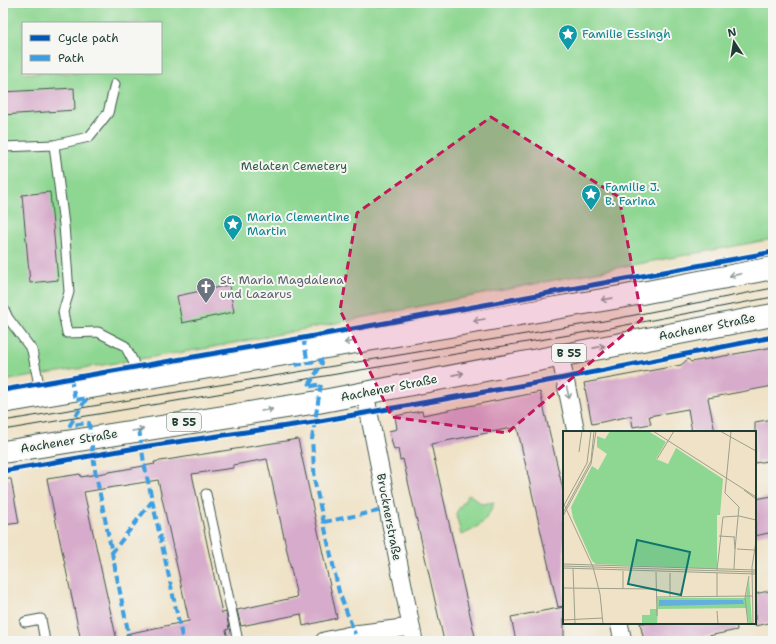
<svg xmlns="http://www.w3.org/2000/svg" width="776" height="644" font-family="'Shantell Sans',sans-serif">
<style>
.green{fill:#8ed792;stroke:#568a63;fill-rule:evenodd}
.building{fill:#d7abcb}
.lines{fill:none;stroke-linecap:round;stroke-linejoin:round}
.service-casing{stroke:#3e564a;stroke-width:11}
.minor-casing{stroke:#3e564a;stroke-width:19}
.primary-casing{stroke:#3e564a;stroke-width:24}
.service{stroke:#fff;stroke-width:9}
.minor{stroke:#fff;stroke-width:17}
.primary{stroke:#fff;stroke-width:22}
.tram{stroke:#1f3d34;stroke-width:1}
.quiet{stroke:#3c9ee2;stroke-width:4;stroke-dasharray:8 4;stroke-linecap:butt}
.cycleway-casing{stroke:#f6f6f2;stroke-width:8}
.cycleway{stroke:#0057b8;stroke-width:5}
.oneway{stroke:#8f9e9a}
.marked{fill:#c2185b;fill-opacity:0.2;stroke:#c2185b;stroke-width:3;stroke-dasharray:8 5;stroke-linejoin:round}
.labels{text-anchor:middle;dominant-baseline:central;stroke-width:4;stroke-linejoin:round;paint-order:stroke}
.shield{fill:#f6f6f2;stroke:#60746d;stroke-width:1}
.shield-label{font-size:11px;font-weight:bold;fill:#1f3d34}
.culture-label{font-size:12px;fill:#0d838f;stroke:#f6f6f2;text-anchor:start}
.park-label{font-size:12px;fill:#355c47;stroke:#f6f6f2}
.worship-label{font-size:12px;fill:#5b616d;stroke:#f6f6f2;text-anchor:start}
.street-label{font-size:12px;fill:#1f3d34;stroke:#f6f6f2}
.inset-road{fill:none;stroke:#9ca08c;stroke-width:1}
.view{fill:#0f766e;fill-opacity:0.15;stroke:#0f766e;stroke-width:2}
.inset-edge{fill:none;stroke:#1f3d34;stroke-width:2}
</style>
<rect width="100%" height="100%" fill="#f6f6f2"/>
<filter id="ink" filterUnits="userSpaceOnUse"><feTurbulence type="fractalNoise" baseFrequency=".025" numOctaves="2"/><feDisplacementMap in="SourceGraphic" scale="8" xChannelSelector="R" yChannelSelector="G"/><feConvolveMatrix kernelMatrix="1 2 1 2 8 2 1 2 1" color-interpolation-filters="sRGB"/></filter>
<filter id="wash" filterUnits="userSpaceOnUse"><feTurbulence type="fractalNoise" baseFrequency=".012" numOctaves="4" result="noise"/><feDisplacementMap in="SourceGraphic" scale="16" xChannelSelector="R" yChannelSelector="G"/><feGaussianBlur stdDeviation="0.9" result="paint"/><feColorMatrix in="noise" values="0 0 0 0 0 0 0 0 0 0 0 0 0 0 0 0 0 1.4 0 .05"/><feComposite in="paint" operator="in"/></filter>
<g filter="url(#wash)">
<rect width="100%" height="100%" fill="#efe2c6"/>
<path class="green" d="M3 3H773V239L621 267 208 348 3 381ZM23 23H161V73H23Z
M469 494 482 504 494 502C489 519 478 529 461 535L456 513Z"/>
<g id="blocks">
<path class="building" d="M74 88 75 110 3 115V92Z
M50 192 58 280 30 283 22 195Z
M229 285 234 312 182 323 177 296Z
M773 347V386L708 398 715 432H692L688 409 649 416 651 424 633 427 631 416 592 424 584 383 681 365 688 359 691 362Z
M540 392 564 494V606L558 607 517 427 431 444 476 641H444L403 459 400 460 398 449 394 450 389 431 397 429 395 416 422 411 423 415Z
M773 419V460L755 463V422Z
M298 439 337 618 303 626 301 614 241 626 237 610 297 597 267 459 233 465V468L192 474 222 613 226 612 229 629 226 630 228 641H127L126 634 189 621 158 480 84 492 117 641H81L47 479 80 474 81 477 155 464 154 462Z
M3 479H11L19 523 3 525Z
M773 496V532L755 536V499Z
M773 590V622L755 626V594Z
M564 607V641H516L511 617Z
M640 623H736L737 630 694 639V641H644Z"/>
</g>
</g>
<g filter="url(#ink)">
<use href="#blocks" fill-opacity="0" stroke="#3e564a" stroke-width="1"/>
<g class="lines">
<defs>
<path id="service" d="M115 84 108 113 89 137 54 145 64 225 69 292 63 312 67 333 98 332 125 346 133 361 137 378
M3 147 54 145
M3 307 8 318 32 350 41 395
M206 494 238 641
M25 622 41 619 45 641"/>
<path id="minor" d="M560 355 576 432
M365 393 414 641
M619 623 623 641
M324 641 355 634 411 627"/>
<path id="primary" d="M3 402 626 296 773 268
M3 452 318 402 773 315"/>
</defs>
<use href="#service" class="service-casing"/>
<use href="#minor" class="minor-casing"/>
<use href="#primary" class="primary-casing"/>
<use href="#service" class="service"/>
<use href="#minor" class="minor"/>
<use href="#primary" class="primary"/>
<path class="tram" d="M3 421 604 321 773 288
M3 430 605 329 773 297"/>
<path class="quiet" d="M303 338 308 363 321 360 322 363 308 387 321 384 312 439 315 483 339 592 355 634
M295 365 308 363
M71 378 75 400 87 398 70 425 89 423 95 470 130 641
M139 429 144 463 183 641
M324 522 388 509
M111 554 153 500"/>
<defs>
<path id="cycleway" d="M3 390 303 338 773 252
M3 471 142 447 314 422 564 378 773 337"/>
</defs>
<use href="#cycleway" class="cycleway-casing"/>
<use href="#cycleway" class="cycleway"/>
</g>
<defs><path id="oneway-shaft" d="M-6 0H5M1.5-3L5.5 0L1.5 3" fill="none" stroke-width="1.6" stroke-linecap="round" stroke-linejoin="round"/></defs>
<g class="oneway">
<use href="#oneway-shaft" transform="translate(735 275) rotate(169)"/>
<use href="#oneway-shaft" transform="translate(607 299) rotate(171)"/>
<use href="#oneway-shaft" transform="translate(479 320) rotate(171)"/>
<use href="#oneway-shaft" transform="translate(350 342) rotate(171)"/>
<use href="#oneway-shaft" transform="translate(599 347) rotate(-11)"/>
<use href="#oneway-shaft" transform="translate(458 374) rotate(-11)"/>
<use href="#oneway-shaft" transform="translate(568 393) rotate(77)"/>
<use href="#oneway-shaft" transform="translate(267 410) rotate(-9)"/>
<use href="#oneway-shaft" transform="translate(138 430) rotate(-9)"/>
</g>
</g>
<path class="marked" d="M491 117 619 197 642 319 507 433 392 417 340 310 357 213Z"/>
<defs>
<symbol id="sight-pin" viewBox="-11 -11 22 30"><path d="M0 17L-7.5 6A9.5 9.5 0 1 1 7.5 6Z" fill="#0f9aa8" stroke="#f6f6f2"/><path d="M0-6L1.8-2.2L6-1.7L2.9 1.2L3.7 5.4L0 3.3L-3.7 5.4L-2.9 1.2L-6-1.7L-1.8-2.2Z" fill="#fff"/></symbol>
<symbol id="church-pin" viewBox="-11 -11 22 30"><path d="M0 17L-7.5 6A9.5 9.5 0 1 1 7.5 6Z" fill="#6b7280" stroke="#f6f6f2"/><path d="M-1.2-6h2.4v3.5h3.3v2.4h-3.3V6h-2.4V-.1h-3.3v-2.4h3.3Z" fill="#fff"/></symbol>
</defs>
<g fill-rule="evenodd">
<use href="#sight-pin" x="557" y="23" width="22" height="30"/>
<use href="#sight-pin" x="580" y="183" width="22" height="30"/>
<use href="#sight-pin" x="222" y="213" width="22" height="30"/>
<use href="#church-pin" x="195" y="276" width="22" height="30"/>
</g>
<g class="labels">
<g class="shield">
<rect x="552" y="344" width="34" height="18" rx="3"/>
<rect x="167" y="413" width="34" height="18" rx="3"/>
</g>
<g class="shield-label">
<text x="569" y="353">B 55</text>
<text x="184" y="422">B 55</text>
</g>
<g class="culture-label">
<text x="582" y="34">Familie Essingh</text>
<text x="605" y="187">Familie J.<tspan x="605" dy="14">B. Farina</tspan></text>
<text x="247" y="217">Maria Clementine<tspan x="247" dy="14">Martin</tspan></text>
</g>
<g class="park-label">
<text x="294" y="166">Melaten Cemetery</text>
</g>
<g class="worship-label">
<text x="220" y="280">St. Maria Magdalena<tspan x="220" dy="14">und Lazarus</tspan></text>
</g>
<g class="street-label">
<text transform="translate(707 327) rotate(-11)">Aachener Straße</text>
<text transform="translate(389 388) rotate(-11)">Aachener Straße</text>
<text transform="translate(69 441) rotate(-9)">Aachener Straße</text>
<text transform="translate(389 517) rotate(79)">Brucknerstraße</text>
</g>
</g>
<g transform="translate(563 431)">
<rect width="193" height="193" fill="#efe2c6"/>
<path d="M47 0H85L103 11 93 28 105 33 113 17 160 48 157 84H154V138L33 133 29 130 10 87 8 76 29 35 35 39 44 23 34 16V5L42 8ZM186 147 189 193H186L183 177 95 178 94 193H79V184H87V178H94V167H183Z" fill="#8ed792"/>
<path d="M96 169H180L181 173 96 175Z" fill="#65afdd"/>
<path class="inset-road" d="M90 0 193 66M157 0 193 20M168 0 162 62 176 76 172 118 171 106M16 21 19 0M94 28 111 0M181 59 193 68M0 71 30 136 37 163 40 193M0 76 24 32 28 0M0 82 28 30 31 0M0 85 28 33 33 0M156 105 172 106M174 118 191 119M193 128V152M0 133 193 139M0 135 193 141M0 137 193 143M10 137 12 193M171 138 172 118M154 139 160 86 176 85 193 89M93 141 94 185M107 142V166M154 142V166M0 157 93 158M60 158V140M93 166 190 165M154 180 155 193M0 189 40 187M185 193 182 167 186 145M190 193 189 136 193 110"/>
<path class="view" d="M74 109 127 121 118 164 65 153Z"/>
<rect width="193" height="193" class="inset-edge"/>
</g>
<rect width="776" height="644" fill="none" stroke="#f6f6f2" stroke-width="16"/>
<rect x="22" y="22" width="140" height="52" fill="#f6f6f2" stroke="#a0aca6"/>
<rect x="30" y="35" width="20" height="6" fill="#0057b8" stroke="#a0aca6"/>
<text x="58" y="42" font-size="12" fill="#1f3d34">Cycle path</text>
<rect x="30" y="55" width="20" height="6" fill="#3c9ee2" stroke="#a0aca6"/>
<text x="58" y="62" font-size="12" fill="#1f3d34">Path</text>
<g transform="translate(734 42) rotate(348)" stroke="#f6f6f2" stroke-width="3" paint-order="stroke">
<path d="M0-3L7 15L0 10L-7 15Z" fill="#1f3d34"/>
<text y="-6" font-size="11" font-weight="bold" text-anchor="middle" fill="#1f3d34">N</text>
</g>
</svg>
